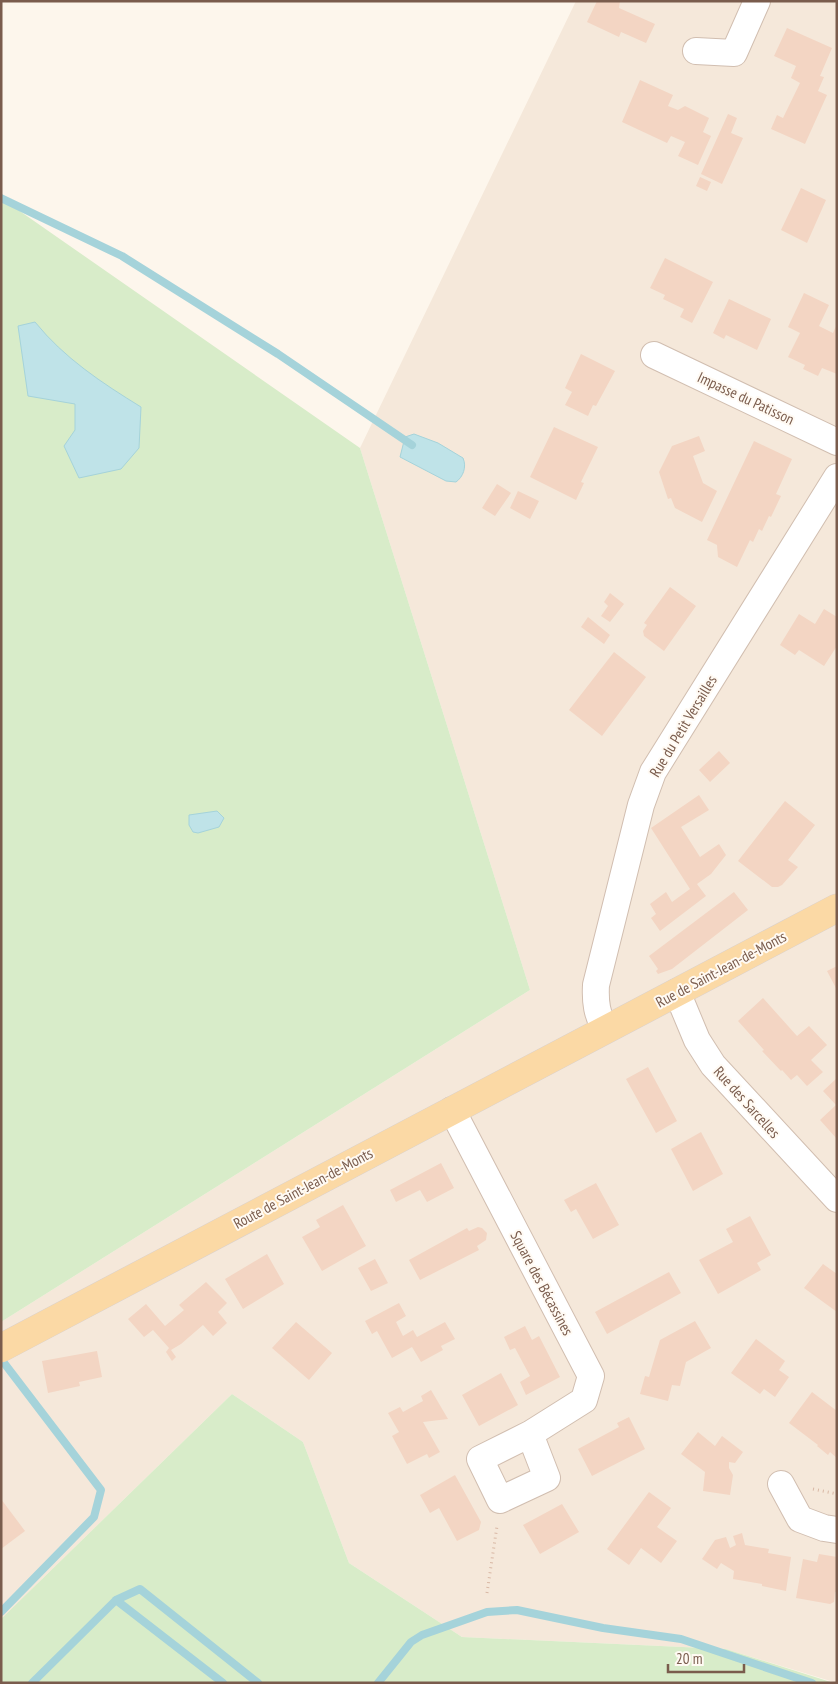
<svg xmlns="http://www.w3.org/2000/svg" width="838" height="1684" font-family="'PT Sans Narrow',sans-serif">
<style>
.residential{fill:#f5e8da}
.green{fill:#d8ecc9}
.water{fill:#bfe3e8;stroke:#a5d3da}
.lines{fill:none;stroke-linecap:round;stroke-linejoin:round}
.stream{stroke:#a5d3da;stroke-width:8}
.building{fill:#f3d5c3}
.minor-casing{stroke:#d1beb0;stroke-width:28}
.major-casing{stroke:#dad1cd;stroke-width:29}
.path{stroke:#d9b8a5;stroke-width:3;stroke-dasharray:1 4;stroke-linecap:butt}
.minor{stroke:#fff;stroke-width:26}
.major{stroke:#fbd9a5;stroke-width:28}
.labels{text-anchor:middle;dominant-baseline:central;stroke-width:4;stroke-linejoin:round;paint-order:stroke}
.street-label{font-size:15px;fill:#7a5c4d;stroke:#fffaf3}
</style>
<rect width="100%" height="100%" fill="#fdf6ec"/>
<path class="residential" d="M576 1H837V1683L726 1649 462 1637 349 1563 303 1442 232 1394 1 1619V1322L530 990 360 448Z"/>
<path class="green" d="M1 198 360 448 530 990 1 1322Z
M232 1394 303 1442 349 1563 462 1637 726 1649 834 1683H1V1619Z"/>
<path class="water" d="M35 322C64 358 102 383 141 407L139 448 121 469 79 478 64 446 75 430V404L28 396 18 326Z
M414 434 438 443 463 458C467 467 463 477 456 482L446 481 400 457 405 437Z
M217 811 224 818 219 827 198 833 193 832 189 825V815Z"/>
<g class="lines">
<path class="stream" d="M1 198 122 256 278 354 412 445
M1 1359 101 1490 94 1517 1 1612
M116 1600 140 1589 258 1683
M32 1683 116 1600 223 1683
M378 1683 411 1642 422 1635 487 1612 517 1610 603 1628 681 1639 812 1683"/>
</g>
<path class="building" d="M597 1H620L619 8 655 24 646 43 621 32 619 37 587 22Z
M787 28 832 48 820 76 824 77 818 91 827 95 805 144 771 129 777 115 783 118 800 83 791 78 796 66 774 56Z
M640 80 673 95 668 106 678 110 685 106 709 118 703 132 711 136 698 165 678 156 685 142 671 136 667 143 622 122Z
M728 114 737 118 731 133 743 138 722 184 701 174Z
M700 177 711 182 707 191 696 186Z
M801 188 826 200 807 243 781 230Z
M665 258 713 282 692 323 680 317 684 309 663 299 665 295 650 288Z
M804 293 829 305 819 326 833 333 837 324V374L822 368 818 376 803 369 805 365 788 357 800 333 788 327Z
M729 299 771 319 757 350 726 335 724 339 713 333Z
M581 354 615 371 596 406 593 405 588 416 565 405 572 392 565 388Z
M554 427 598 447 581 482 584 483 576 500 530 477Z
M699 436 705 451 693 456 703 483 717 491 702 522 675 508 671 498 668 499 659 472 672 446Z
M754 441 792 459 776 494 781 496 771 517 769 516 762 531 759 529 753 542 750 540 737 567 718 557 717 545 707 540Z
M497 484 511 493 495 516 482 508Z
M518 491 539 501 530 519 510 508Z
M670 587 696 606 664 651 644 636 643 631 647 625 644 623Z
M610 593 624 604 610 622 601 616 608 606 604 602Z
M824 609 837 617V646L824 666 799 650 795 655 780 645 799 614 815 624Z
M588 617 610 635 604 644 581 627Z
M614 652 646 677 602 736 569 710Z
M719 751 730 763 710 782 699 770Z
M699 795 709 810 681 827 700 857 719 844 726 855 711 874 697 884 706 896 660 931 651 918 656 914 650 904 666 892 672 902 690 889 651 828Z
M785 801 815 825 788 860 798 867 782 885 778 887H772L738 861Z
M734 892 748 910 672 969 658 974 656 971 658 969 649 956Z
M837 966V990L827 971Z
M763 998 797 1036 809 1026 827 1045 811 1060 823 1072 807 1086 797 1075 791 1080 782 1070 781 1071 762 1051 764 1050 738 1021Z
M648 1067 677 1121 656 1133 626 1079Z
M837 1078V1139L820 1120 836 1105 823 1091Z
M701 1132 723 1174 693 1191 671 1149Z
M441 1163 454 1188 427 1202 420 1190 396 1202 390 1190Z
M596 1183 619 1225 593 1239 576 1209 571 1212 564 1200Z
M343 1205 366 1246 322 1271 302 1237 320 1227 316 1220Z
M750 1216 771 1255 757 1263 761 1270 718 1294 699 1260 733 1242 726 1229Z
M478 1227 482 1228 487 1233 486 1240 477 1246 479 1250 420 1280 409 1260 467 1228 469 1231Z
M267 1254 284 1284 243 1309 225 1279Z
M375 1259 388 1283 371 1291 358 1268Z
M823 1264 837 1274V1312L804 1288Z
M669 1272 681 1293 607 1334 595 1312Z
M206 1282 227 1303 218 1312 227 1323 213 1336 203 1325 181 1344 171 1350 176 1357 172 1361 166 1352 169 1348 153 1330 144 1337 128 1319 146 1304 165 1326 184 1310 179 1305Z
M399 1303 406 1316 396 1322 403 1336 413 1330 417 1337 445 1322 455 1339 441 1346 443 1350 421 1362 412 1347 392 1358 377 1331 372 1334 365 1321Z
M695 1321 711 1348 686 1362 680 1386 672 1385 668 1401 640 1394 645 1376 649 1377 660 1340Z
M296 1322 332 1353 309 1380 272 1348Z
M525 1326 532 1340 539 1336 560 1377 526 1395 520 1382 530 1376 515 1348 510 1350 504 1337Z
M756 1339 785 1361 779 1370 789 1377 775 1397 764 1389 760 1394 731 1373Z
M97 1351 102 1377 79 1382 80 1386 48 1393 42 1361Z
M501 1373 518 1405 479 1426 462 1395Z
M431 1390 448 1419 423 1422 440 1452 429 1458 427 1454 407 1464 392 1436 399 1432 388 1413 400 1407 403 1412 423 1401 421 1396Z
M812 1392 837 1411V1458L830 1452 828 1455 817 1446 818 1445 789 1423Z
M629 1417 645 1449 592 1476 578 1449 619 1427 617 1423Z
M698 1432 715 1446 722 1436 743 1452 735 1463 729 1462V1468L733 1475 730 1495 703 1491 705 1472 681 1454Z
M455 1475 481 1522 479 1530 457 1541 439 1508 430 1513 420 1495Z
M649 1492 671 1508 657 1527 677 1541 661 1563 641 1548 629 1565 607 1549Z
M1 1499 25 1531 1 1549Z
M562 1504 579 1532 540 1554 523 1525Z
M742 1533 745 1545 769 1549 768 1553 791 1557 786 1591 762 1586V1584L733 1579 734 1571 721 1563 717 1569 702 1559 715 1540 726 1537 730 1548 736 1545 733 1536Z
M819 1554 837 1557V1592H835L834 1602 830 1604 796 1598 803 1559 817 1562Z"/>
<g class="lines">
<defs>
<path id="minor" d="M696 51 734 53 757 1
M654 355 837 442
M677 992 697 1040 713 1065 837 1199
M605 1030C597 1014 595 1003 596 985L641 805 653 772 837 477
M452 1110 591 1376 584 1400 530 1434 480 1459 500 1500 547 1478 530 1434
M781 1484 800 1519 824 1528 837 1530"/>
<path id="major" d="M1 1348 837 908"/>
</defs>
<use href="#minor" class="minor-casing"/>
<use href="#major" class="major-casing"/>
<path class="path" d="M813 1489 837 1494
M487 1593 497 1526"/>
<use href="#minor" class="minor"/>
<use href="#major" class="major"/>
</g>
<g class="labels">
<g class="street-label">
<text transform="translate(746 398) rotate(25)">Impasse du Patisson</text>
<text transform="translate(683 726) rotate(-59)">Rue du Petit Versailles</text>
<text transform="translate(721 969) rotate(-28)">Rue de Saint-Jean-de-Monts</text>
<text transform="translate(747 1102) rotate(48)">Rue des Sarcelles</text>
<text transform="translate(303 1188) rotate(-28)">Route de Saint-Jean-de-Monts</text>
<text transform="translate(542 1283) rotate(62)">Square des Bécassines</text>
</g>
</g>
<rect width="838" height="1684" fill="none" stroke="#7a5c4d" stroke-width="5"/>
<path d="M668 1664v8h76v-8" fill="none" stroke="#7a5c4d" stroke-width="2.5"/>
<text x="676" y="1664" font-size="15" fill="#7a5c4d" stroke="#fffaf3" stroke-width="4" paint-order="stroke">20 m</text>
</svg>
